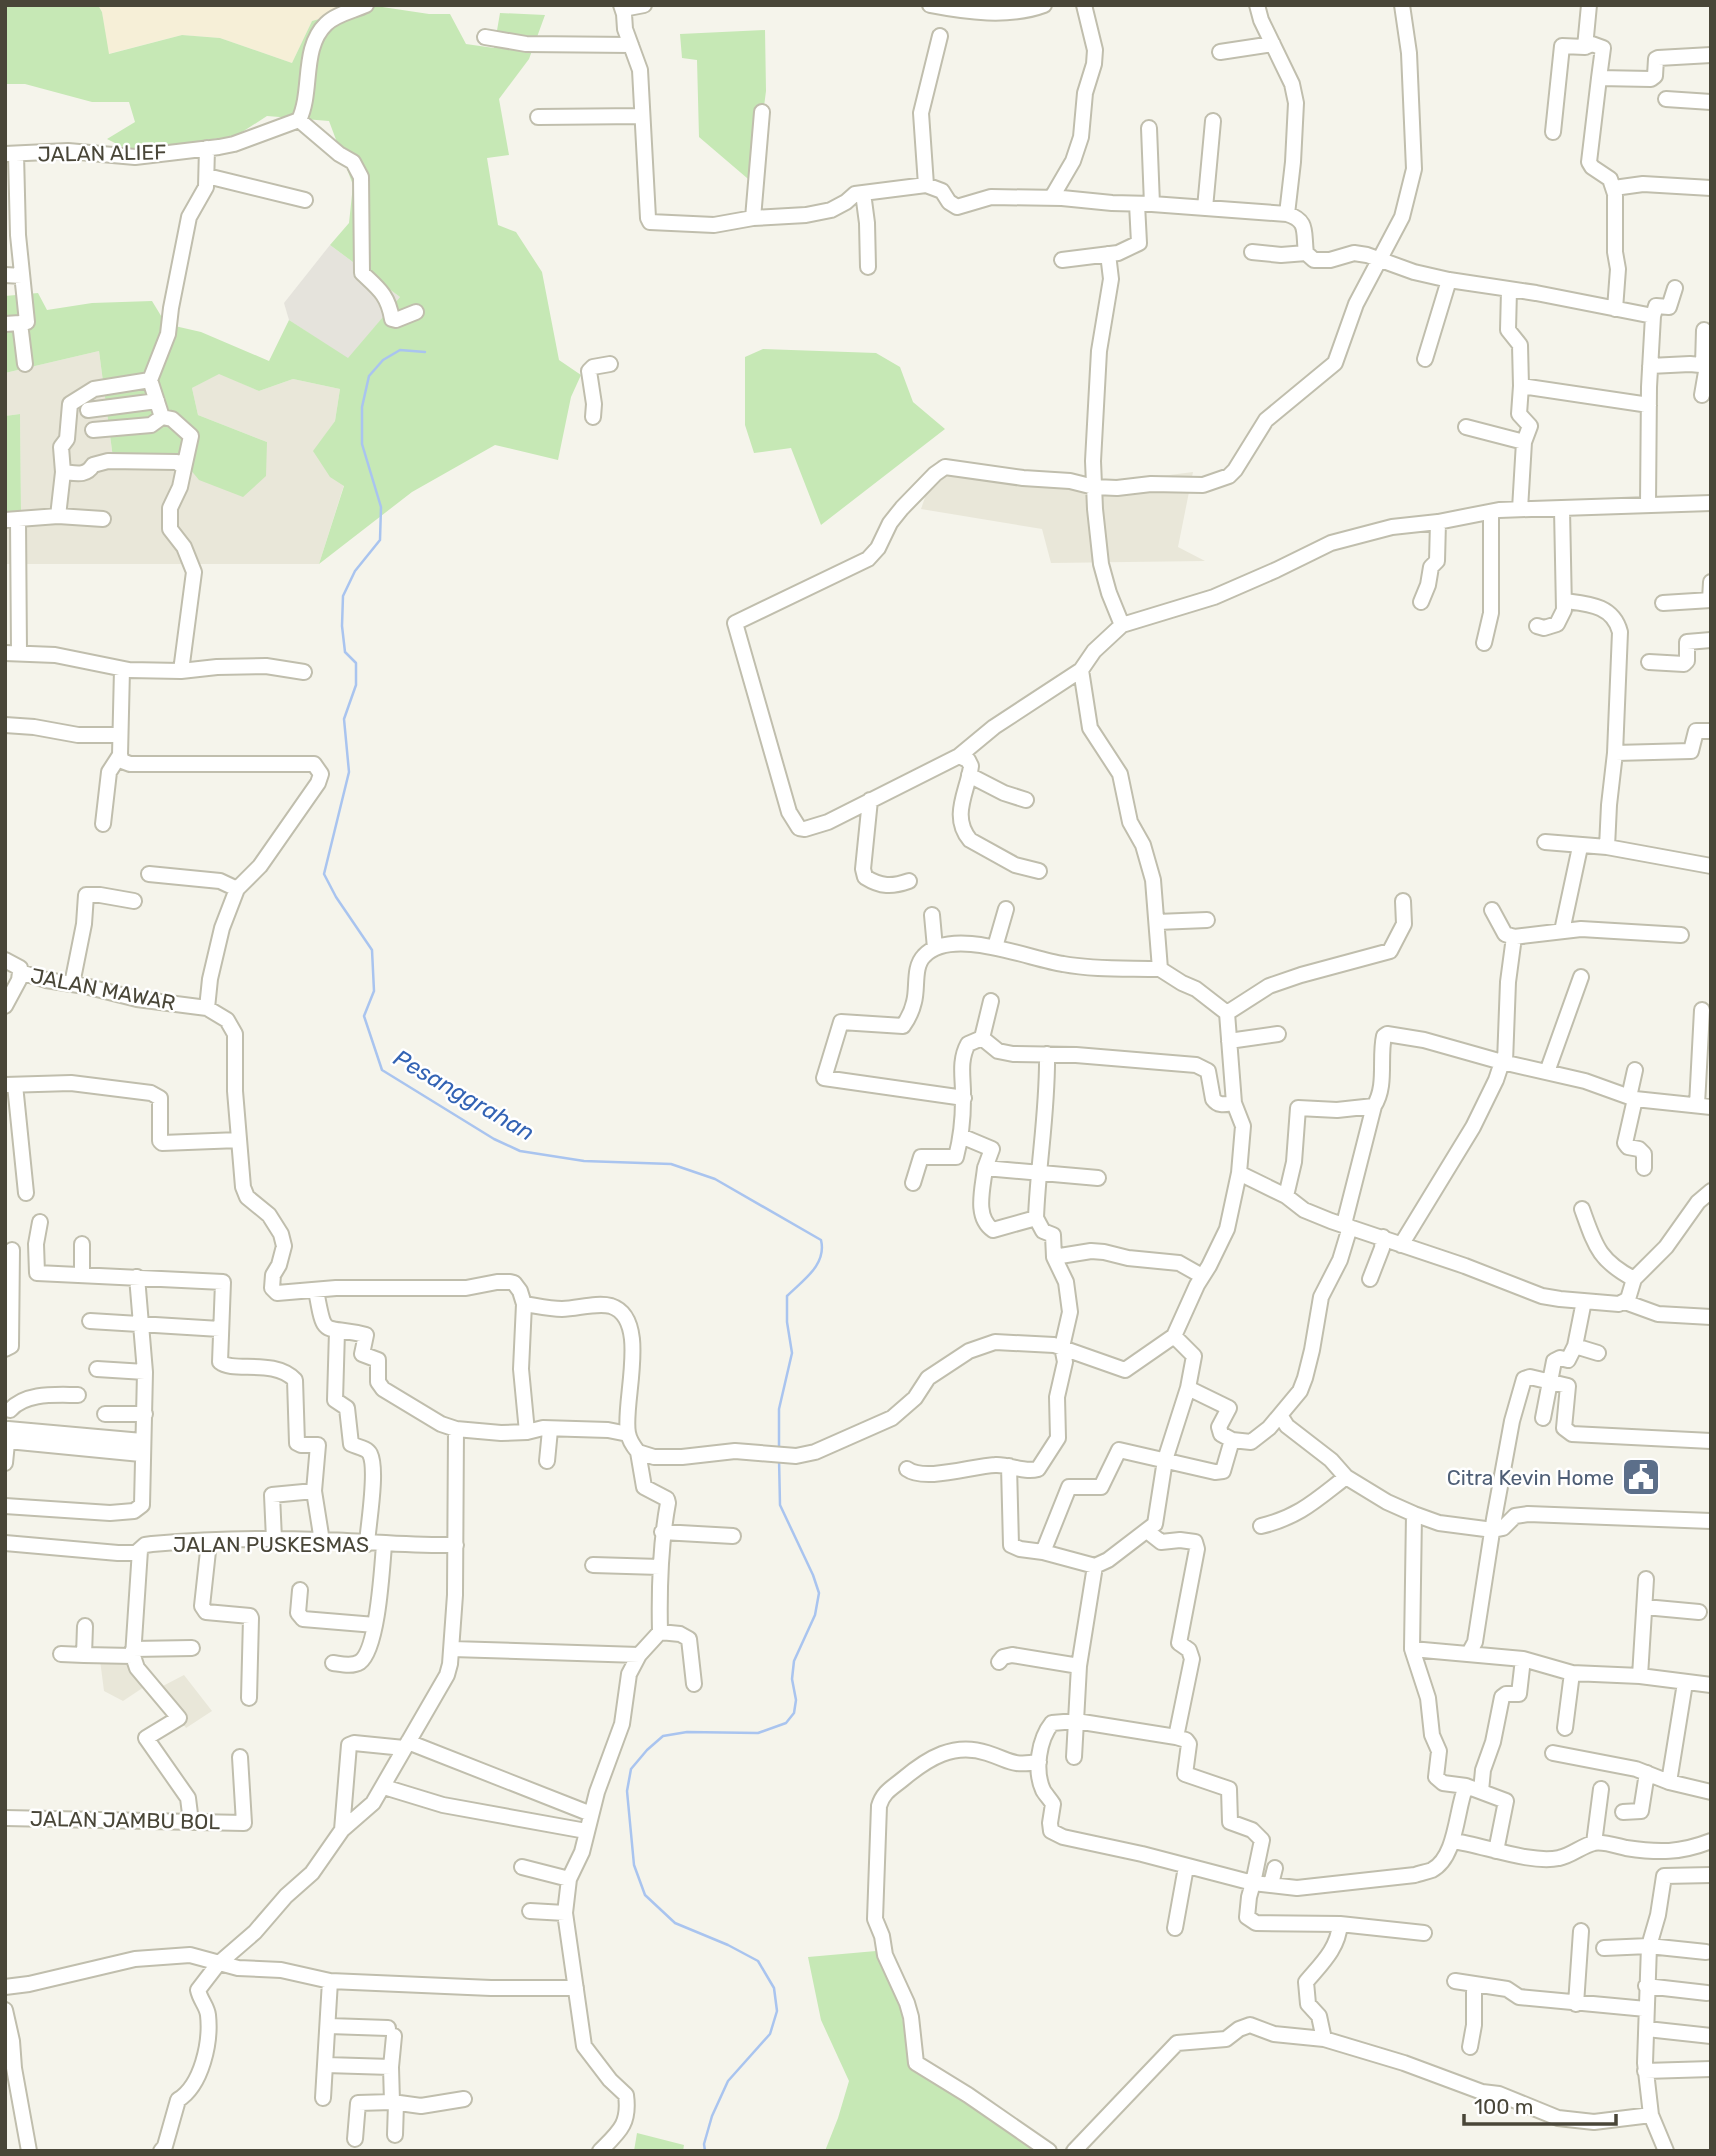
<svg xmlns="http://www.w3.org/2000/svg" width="1716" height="2156" font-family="Rubik,sans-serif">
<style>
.residential{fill:#e9e7d9}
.commercial{fill:#f6efd7}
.industrial{fill:#e5e3dc}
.green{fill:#c6e8b5}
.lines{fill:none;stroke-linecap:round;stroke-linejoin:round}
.stream{stroke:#a9c4ef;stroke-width:2.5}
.minor-casing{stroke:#c0bead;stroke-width:18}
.minor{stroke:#fff;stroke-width:14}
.labels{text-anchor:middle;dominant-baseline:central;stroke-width:5;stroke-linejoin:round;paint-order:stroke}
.street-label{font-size:21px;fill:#494638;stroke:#fff}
.service-label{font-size:21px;fill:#4e5e75;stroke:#fff;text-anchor:end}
.water-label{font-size:23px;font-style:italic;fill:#3363b4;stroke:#fff}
</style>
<rect width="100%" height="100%" fill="#f5f4eb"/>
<path class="residential" d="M99 351 113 458 267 442 198 415 192 388 219 373 259 391 293 379 340 389 335 421 314 451 344 485 319 564H5V512L21 511 20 414 5 416V373Z
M938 460 1030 474 1123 481 1193 472 1178 547 1205 561 1051 563 1042 529 921 509Z
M100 1660 131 1661 147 1685 123 1701 104 1691Z
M184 1675 212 1711 186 1728 159 1688Z"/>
<path class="commercial" d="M98 5H346L345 12 312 21 292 63 220 38 182 35 108 54 102 12Z"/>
<path class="industrial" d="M330 245 400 297 348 359 289 320 284 303Z"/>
<path class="green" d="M5 5H98L102 12 109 54 182 35 220 38 292 63 312 21 369 5 429 14H450L466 44 494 48 500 13 545 15 529 59 499 99 509 155 487 158 498 225 516 232 542 272 559 360 581 375 571 397 558 460 495 445 412 492 319 564 344 486 330 477 313 451 335 421 340 389 293 379 259 391 219 374 192 388 198 415 267 442 266 476 243 497 199 480 180 457 113 458 99 351 5 373V296L38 293 47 310 92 303 152 301 166 324 201 332 269 361 289 320 348 358 400 297 330 245 349 223 353 185 329 121 267 116 236 136 129 150 107 139 135 122 129 102H92L25 84H5Z
M765 30 766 91 754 184 699 137 697 60 682 58 680 34Z
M763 349 876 353 900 367 913 402 945 429 821 525 791 448 754 453 745 425V357Z
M20 414 21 511 5 512V416Z
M876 1951 901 2009 908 2056 926 2078 967 2101 1035 2151H825L838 2118 849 2081 821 2020 808 1957Z
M637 2133 684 2145 683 2151H634Z"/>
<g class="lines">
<path class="stream" d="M425 352 400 350 383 360 369 376 362 407V444L381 507 380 540 355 571 343 596 342 626 345 652 356 663V685L344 719 349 772 324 874 336 897 372 950 374 991 364 1016 382 1070 494 1139 520 1151 584 1161 671 1164 715 1179 821 1240C827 1265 803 1280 787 1296V1322L792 1353 779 1409V1448
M705 2151 704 2144 712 2116 728 2081 770 2034 777 2011 774 1988 758 1961 728 1945 675 1923 645 1895 634 1865 627 1791 631 1769 647 1750 663 1736 687 1732 758 1733 786 1723 794 1713 796 1700 792 1679 794 1661 815 1615 819 1593 813 1575 780 1505 779 1458"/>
<defs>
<path id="minor" d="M621 5 624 14 625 29 640 70 648 218 650 222 714 225 753 218 806 215 831 210 846 202 855 194 926 185 942 191 949 202 957 207 991 197 1062 198 1112 203 1152 204 1287 214C1309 221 1303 232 1306 253L1314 260H1330L1354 253 1367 255 1414 272 1449 280 1536 293 1653 316 1649 387 1648 504
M930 5C966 12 1009 18 1044 5
M1257 5 1261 20 1292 84 1296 103 1293 162 1287 214
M1402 5 1409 53 1414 169 1402 217 1356 304 1335 363 1266 420 1235 470 1229 476 1203 485 1151 484 1117 488 1094 487 1070 481 1023 478 945 467 935 474 902 508 890 523 878 548 868 559 735 623 789 812 799 828 805 829 828 822 959 756 994 727 1081 670 1094 651 1122 625 1214 597 1276 570 1331 543 1392 527 1438 522 1499 510 1711 503
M1589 5 1585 47 1592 44 1603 48 1599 78 1651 79 1655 76 1656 59 1658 58 1711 55
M623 9 644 5
M485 37 526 44 631 45
M1220 52 1273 44
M1599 78 1589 162 1592 167 1610 179 1615 194V252L1618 269 1615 309
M1666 99 1711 102
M538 117 642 116
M299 120 339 154 353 162 361 177 362 273C379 289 388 295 392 319L396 320 416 312
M1149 128 1152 204
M1553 132 1562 46 1585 47
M5 154 68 151 135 157 219 147 234 144 299 120C313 91 301 48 326 24 336 14 353 11 366 5
M16 154 18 235 27 322 20 323 25 364
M207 176 305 200
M926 185 921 113 940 36
M1614 188 1643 184 1711 188
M863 193 867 223 868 267
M1052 197 1073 161 1081 137 1085 93 1094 64 1095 50 1084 5
M1205 208 1213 121
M753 218 762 112
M1252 252 1281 255 1306 253
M1108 254 1111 279 1099 351 1093 461 1095 509 1101 564 1109 593 1122 625
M1062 260 1118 253 1139 243 1137 204
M5 275 22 276
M1509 290 1508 330 1520 345 1521 386 1519 414 1530 426 1524 442 1520 509
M1653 316 1656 306 1669 307 1675 288
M5 324 20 323
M1425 359 1449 280
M1703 365 1704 330
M1650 366 1690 364 1711 366
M150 380 162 417 172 419 191 436 184 468
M1521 386 1649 405
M1702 395 1707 366
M88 410 157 401
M593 417 594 404 589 371 593 367 610 364
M1466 427 1524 442
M93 430 151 425 162 417
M63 472C75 473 86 477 93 465L108 461 177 462 184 468 180 487 170 508V529L184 547 194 572 181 671
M58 516 103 519
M5 520 58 516 63 472 61 447 67 439 70 404 94 389 150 380 168 334 171 308 189 217 206 187 207 148
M18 520 19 653
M1710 600 1711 582
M1565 601C1588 604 1613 605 1620 632L1615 753
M1421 602 1428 585 1431 567 1437 561 1438 522
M1663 603 1711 600
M1537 626 1544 628 1557 624 1564 610 1562 509
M1484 643 1491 613V512
M5 653 55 655 129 670 181 671 217 667 266 666 304 672
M1649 662 1684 664 1687 661V642L1711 640
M5 725 34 727 78 735H120
M120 755 122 761 130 764H314L321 774 318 783 260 866 237 889 222 928 210 979 207 1008
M959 756 968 760 971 766C968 791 950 816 970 840L1015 865 1039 871
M969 775 1004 793 1026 800
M870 800 863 869 865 877C881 887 892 887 909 881
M103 824 109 772 120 755 122 669
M1545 842 1607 847 1711 866
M1607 847 1609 805 1615 753 1691 751 1696 731H1711
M149 874 220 881 237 889
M1492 910 1505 934 1514 937 1581 929 1681 935
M932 915 935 948
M1157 922 1207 920
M1562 931 1580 847
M995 947 1006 909
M5 960 20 968V972L46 980 85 986 137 999 207 1008 227 1020 235 1034V1091L243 1187 247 1197 269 1215 281 1234 284 1246 279 1265 273 1275 272 1288 277 1293 336 1288H466L497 1282H510L514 1283 520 1291 524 1304C537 1306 550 1309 562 1309 577 1309 596 1302 611 1306 651 1319 622 1403 628 1433 629 1439 634 1447 638 1452L654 1457H682L735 1451 796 1456 815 1452 892 1418 915 1398 928 1378 969 1351 995 1342 1054 1345 1125 1370 1174 1336 1197 1285 1209 1266 1227 1229 1239 1173 1243 1126 1234 1103 1227 1013 1196 989 1182 983 1160 969 1153 880 1143 845 1130 822 1120 774 1090 728 1081 670
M72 984 84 924 86 895H100L134 901
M991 1001 982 1038 998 1051 1013 1054 1076 1055 1196 1065 1208 1071 1213 1099C1219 1107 1226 1104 1234 1103
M5 1006 19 980 20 972
M1227 1013 1269 986 1301 975 1390 951 1404 924 1403 901
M1229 1041 1278 1034
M1505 1062 1508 982 1514 937
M1547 1072 1581 977
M5 1085 71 1083 151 1093 160 1098V1141L162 1143 239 1140
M15 1085 26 1193
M1629 1097 1635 1070
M964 1098 824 1078 841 1022 903 1026C908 1019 912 1011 914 1002 918 988 913 967 924 956 952 926 1029 959 1063 964 1095 970 1128 968 1160 969
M1635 1099 1625 1143 1628 1147 1639 1149 1644 1154V1168
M1697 1105 1702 1010
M961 1136 992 1149 985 1168 1098 1178
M1239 1173 1286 1196 1304 1210 1331 1221 1465 1266 1542 1296 1560 1299 1619 1304 1628 1299 1634 1279 1666 1247 1698 1202 1711 1191
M913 1183 921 1157H956C961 1138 963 1119 963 1100 964 1081 958 1062 968 1044L982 1038
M1286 1196 1294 1162 1298 1108 1337 1110 1374 1106C1387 1086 1379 1058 1384 1036L1387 1034 1424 1040 1502 1062 1585 1081 1635 1099 1711 1107
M1582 1209C1595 1245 1598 1260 1634 1279
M1036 1218C1038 1163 1048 1109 1047 1054
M40 1222 36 1244 37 1273 223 1282 220 1362C233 1373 274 1358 295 1380L297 1443 301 1445H318L314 1491 321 1535
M1344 1224 1374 1106
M1401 1245 1473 1127 1496 1080 1502 1062
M1054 1257 1091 1251 1104 1252 1128 1258 1179 1263 1202 1276
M82 1274V1244
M1370 1279 1382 1248 1383 1237
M1584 1301 1575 1346 1598 1353
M1625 1302 1658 1314 1711 1317
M524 1304 521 1369 527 1432
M90 1321 220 1329
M337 1331 335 1400 347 1408 351 1444C357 1447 367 1448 370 1454 378 1470 368 1525 367 1544
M1174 1336 1194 1356 1188 1388 1229 1408 1219 1427 1221 1434 1232 1440 1251 1442 1269 1428 1280 1415 1287 1426 1331 1460 1346 1477 1387 1502 1414 1514 1439 1523 1493 1530 1503 1528 1515 1516 1528 1514 1711 1521
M5 1349 11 1346 12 1250
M97 1369 145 1372
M1188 1388 1165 1460 1155 1524 1108 1560 1095 1566 1079 1666 1076 1721 1052 1723C1039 1739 1034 1770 1043 1790 1045 1794 1050 1799 1053 1804L1050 1823 1051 1831 1063 1837 1142 1854 1253 1883 1249 1897 1247 1917 1256 1923 1340 1924 1424 1933
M10 1410C26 1392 56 1395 78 1395
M105 1414H145
M1280 1415 1300 1391 1305 1378 1312 1350 1321 1297 1340 1260 1350 1227
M1543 1418 1554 1361 1560 1358 1568 1360 1575 1346
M8 1429 142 1441
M456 1429 501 1433 527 1432 543 1428 608 1430 628 1434
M8 1441 141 1454
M547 1461 550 1430
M5 1463 8 1433
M1009 1466 1011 1545 1020 1549 1043 1552 1095 1566
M907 1469C925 1482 972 1466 995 1465 1010 1464 1023 1473 1038 1469L1058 1438 1057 1397 1065 1362 1062 1347 1070 1312 1066 1282 1054 1257 1053 1235 1043 1231 1036 1218 993 1230C974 1217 983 1188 985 1168
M5 1506 110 1513 134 1511 142 1505 145 1372 137 1277
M1414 1514 1412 1649 1428 1698 1432 1735 1439 1751 1436 1777 1443 1783 1466 1786 1506 1801 1496 1851
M1261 1526C1299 1517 1316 1500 1346 1477
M662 1532 733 1536
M274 1539 272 1495 314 1491
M209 1542 202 1606 206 1612 250 1616 251 1618 249 1698
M5 1543 118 1553H136L145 1545 152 1544C208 1539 265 1538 321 1540 366 1541 410 1546 456 1545
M140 1550 133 1656 137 1668 179 1718 146 1738 188 1798 190 1814 186 1821
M1043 1552 1069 1487H1101L1119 1450 1215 1472 1223 1471 1232 1440
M593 1565 660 1567
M300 1590 298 1613 303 1619 375 1625
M1645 1607 1699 1612
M660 1632 680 1634 689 1639 694 1684
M133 1649 192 1648
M452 1649 639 1655
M1412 1649 1523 1659 1572 1673 1640 1676 1711 1685
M1469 1653 1475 1642 1494 1519 1512 1421 1524 1379 1530 1377 1568 1386 1564 1428 1572 1434 1711 1441
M61 1654 84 1655 85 1626
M84 1655 133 1656
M999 1662 1003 1657 1012 1655 1079 1666
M333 1663C341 1664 352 1667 360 1662 378 1649 382 1568 384 1545
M1640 1676 1646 1579
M1565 1728 1572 1673
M1176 1737 1186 1740 1189 1744 1185 1774 1229 1789 1230 1822 1252 1830 1262 1840 1253 1883 1297 1888 1415 1875C1420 1873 1427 1872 1432 1870 1457 1857 1456 1809 1466 1786
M408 1742 591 1814
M1553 1753 1636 1769 1669 1782 1711 1792
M1074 1757 1076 1721 1176 1737 1192 1659 1189 1650 1179 1643 1197 1549 1195 1542 1180 1540 1161 1542 1147 1531
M1039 1762C1010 1766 1012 1761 987 1753 954 1742 928 1758 903 1779 892 1788 883 1792 879 1806L875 1919 882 1936 885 1955 907 2003 911 2017 916 2063 968 2095 1049 2151
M1669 1782 1685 1683
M384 1787 443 1805 586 1831
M1481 1791 1483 1770 1493 1742 1502 1697 1506 1694H1519L1523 1659
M1623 1812 1641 1811 1647 1773
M5 1818 244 1823 240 1757
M342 1830 349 1745 354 1743 404 1748
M1453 1841C1483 1845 1530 1864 1559 1858 1571 1856 1583 1845 1594 1843 1603 1841 1617 1846 1626 1848 1659 1853 1680 1853 1711 1841
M1594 1843 1601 1789
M522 1867 569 1879
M1271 1884 1275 1868
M530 1911 565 1913
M1175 1928 1186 1867
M1604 1948 1649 1946 1706 1952
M1455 1981 1507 1989 1519 1997 1646 2009
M1646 1986 1707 1993
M5 1987 29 1984 135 1959 190 1955 238 1968 281 1970 330 1981 491 1988H576
M1576 2004 1581 1931
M5 2010 12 2041 14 2068 29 2151
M329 2026 388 2028
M1647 2029 1711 2036
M1324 2039 1319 2016 1308 2004 1306 1982C1321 1964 1338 1949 1340 1924
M1470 2047 1474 2025V1985
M326 2065 391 2067 394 2036
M1645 2071 1711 2069
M323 2098 330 1981
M392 2102 421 2106 464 2099
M395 2135 396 2103
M355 2139 358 2103 392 2102 391 2067
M161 2151 165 2146 178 2100C202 2085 211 2042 208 2015 207 2006 200 2000 198 1990L218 1964 255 1932 286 1896 312 1873 342 1830 373 1803 447 1675 450 1664 455 1595 456 1429 441 1424 383 1389 378 1382V1360L362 1354 366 1335C322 1324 325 1341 316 1290
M600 2151C619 2132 630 2124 626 2095L610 2080 584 2046 565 1913 569 1879 582 1852 597 1792 622 1724 629 1674 639 1655 660 1632C659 1589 660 1546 668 1503L667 1499 644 1487 638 1452
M1074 2151 1177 2043 1226 2039 1239 2029 1250 2025 1274 2034 1324 2039 1404 2063 1482 2092 1499 2094 1558 2118 1594 2122 1651 2115
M1666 2151 1651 2115 1645 2063 1649 1946 1658 1915 1664 1876 1711 1875"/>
</defs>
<use href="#minor" class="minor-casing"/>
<use href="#minor" class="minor"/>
</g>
<defs>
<symbol id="civic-square" viewBox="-11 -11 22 22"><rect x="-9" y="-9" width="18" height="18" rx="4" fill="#5c6f8a" stroke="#fff"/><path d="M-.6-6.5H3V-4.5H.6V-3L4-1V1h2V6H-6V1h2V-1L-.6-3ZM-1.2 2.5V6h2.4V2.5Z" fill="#fff"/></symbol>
</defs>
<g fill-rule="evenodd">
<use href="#civic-square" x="1619" y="1455" width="44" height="44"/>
</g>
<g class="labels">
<g class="street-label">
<text transform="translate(102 153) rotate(-1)">JALAN ALIEF</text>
<text transform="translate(103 989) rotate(11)">JALAN MAWAR</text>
<text x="271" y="1544">JALAN PUSKESMAS</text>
<text transform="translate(125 1820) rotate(1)">JALAN JAMBU BOL</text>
</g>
<g class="service-label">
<text x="1614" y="1477">Citra Kevin Home</text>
</g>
<g class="water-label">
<text transform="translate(464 1095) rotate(30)">Pesanggrahan</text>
</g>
</g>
<rect width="1716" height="2156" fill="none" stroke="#494638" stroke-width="14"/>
<path d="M1464 2114v10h152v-10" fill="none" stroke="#494638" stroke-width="3.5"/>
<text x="1474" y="2114" font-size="21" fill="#494638" stroke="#ffffff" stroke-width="5" paint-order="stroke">100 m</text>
</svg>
